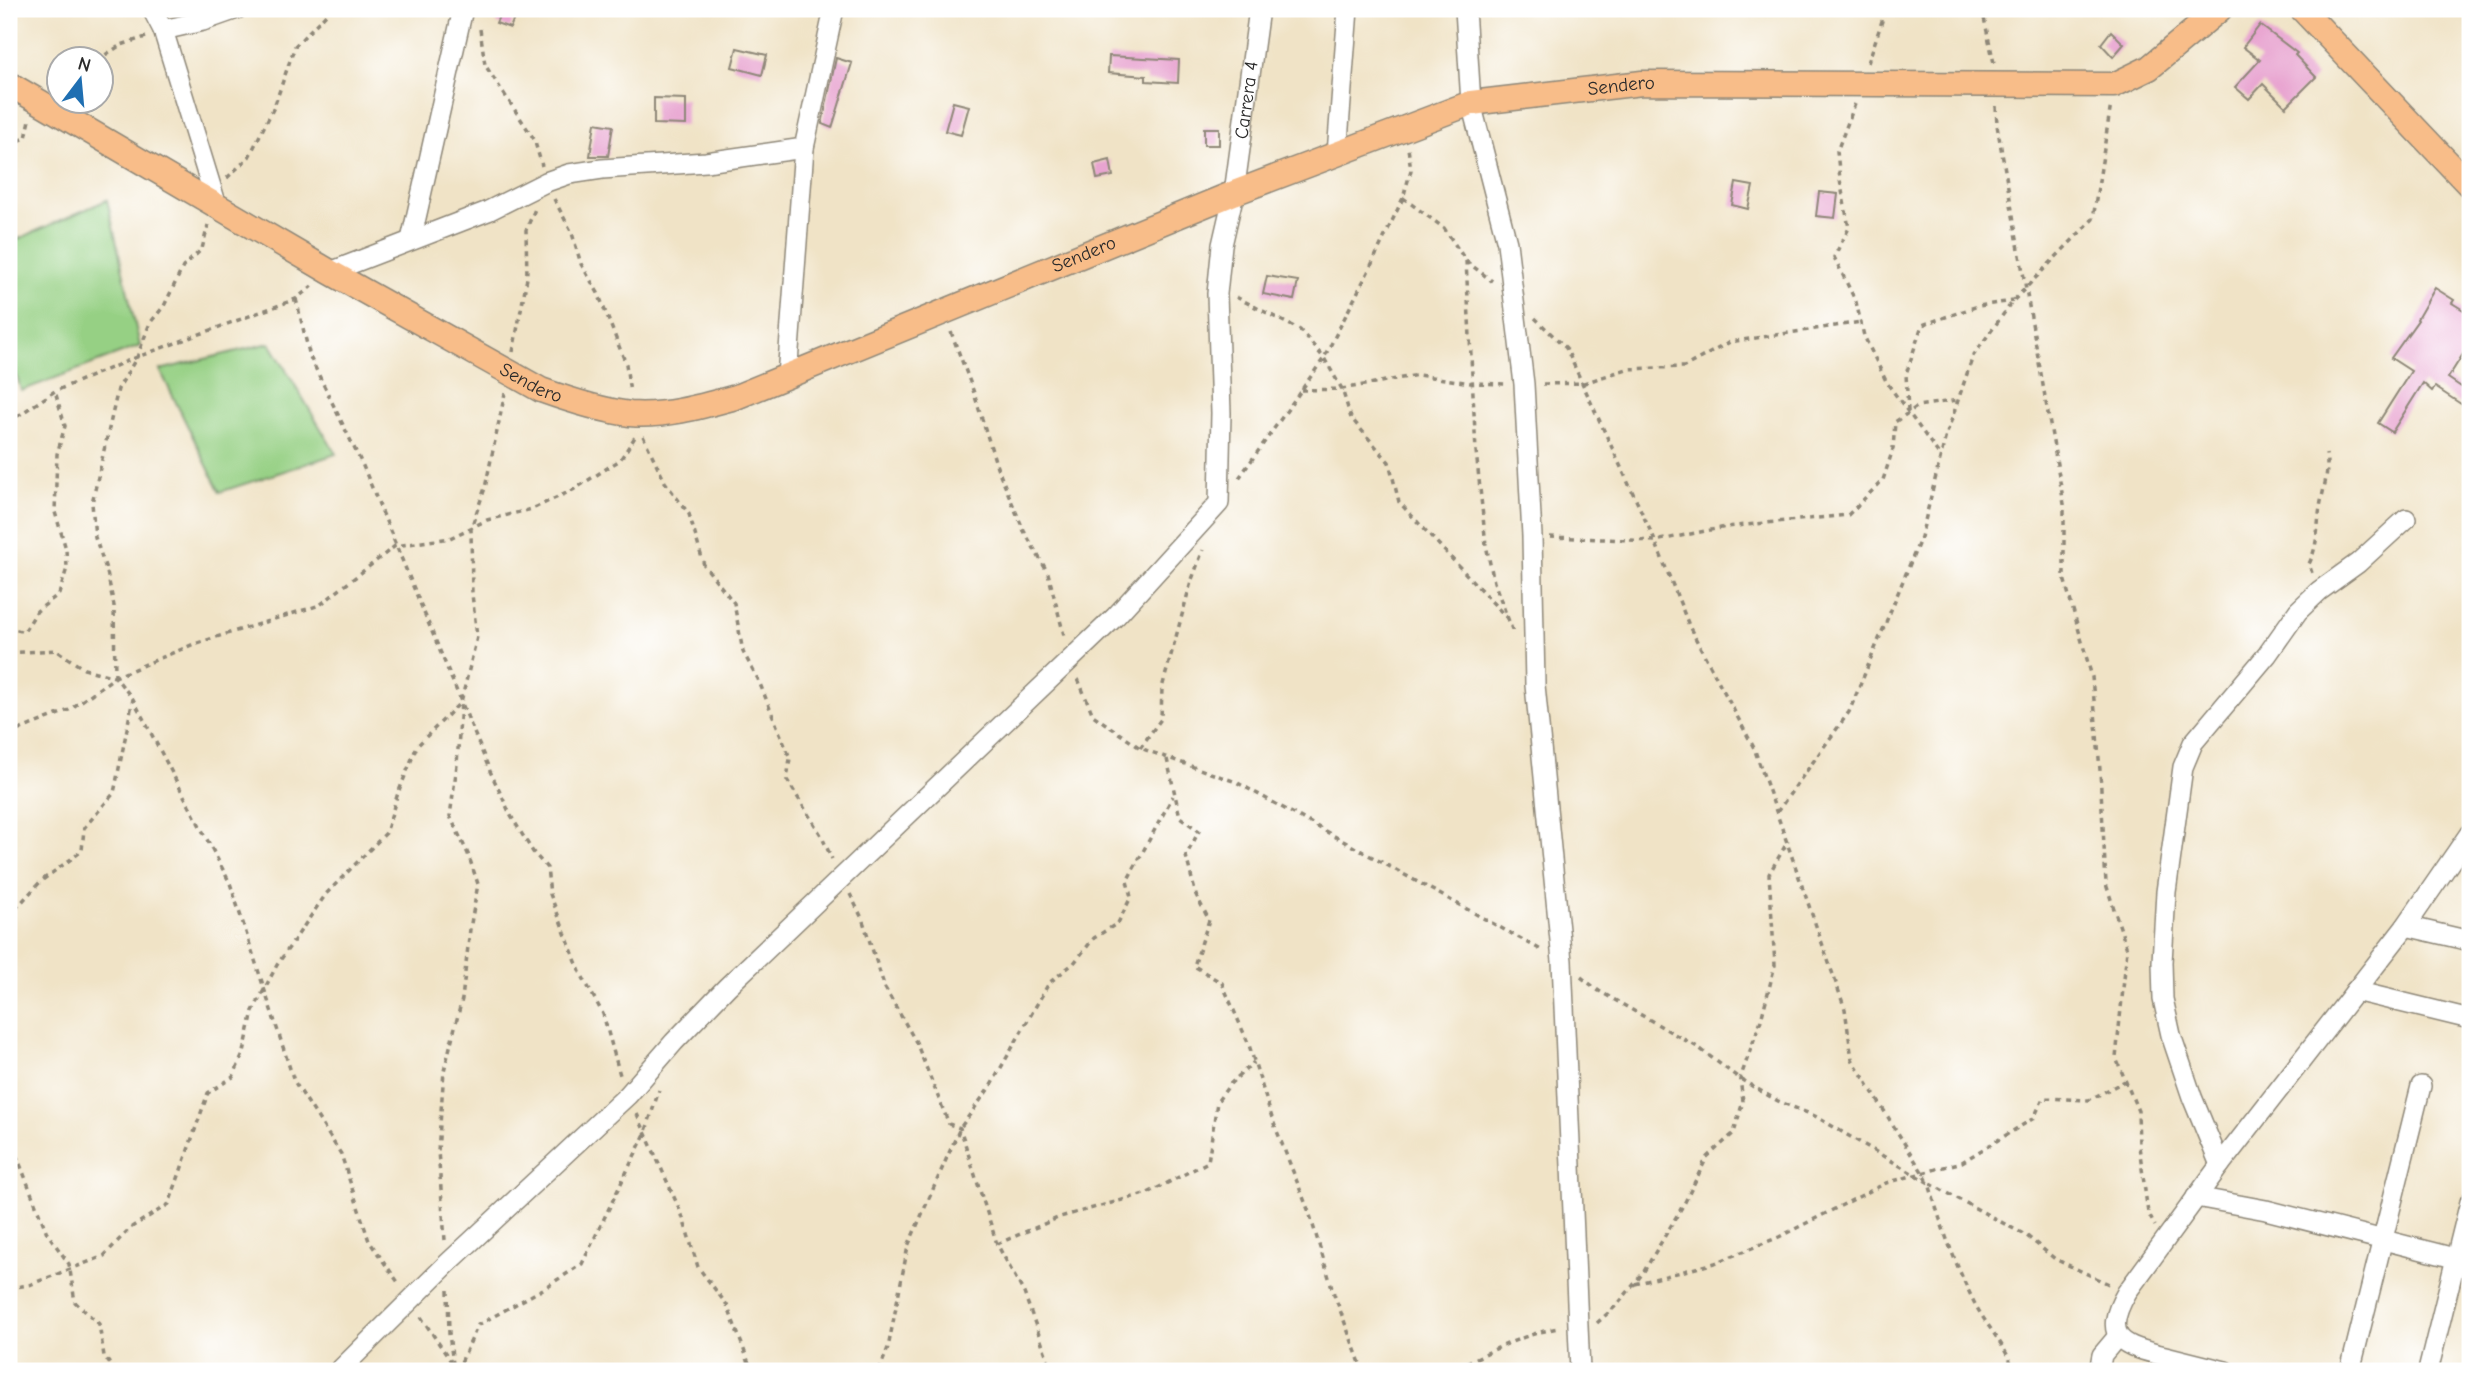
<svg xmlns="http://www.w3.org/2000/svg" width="2479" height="1380" font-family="'Comic Neue',sans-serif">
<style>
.green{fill:#96d084;stroke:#607e58;stroke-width:2}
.building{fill:#e8a4d0}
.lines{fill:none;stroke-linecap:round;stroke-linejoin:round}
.minor-casing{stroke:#8e8778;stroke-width:22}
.major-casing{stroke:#8e8778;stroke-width:27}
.path{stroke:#8e8778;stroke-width:3.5;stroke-dasharray:5 5;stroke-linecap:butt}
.minor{stroke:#fff;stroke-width:19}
.major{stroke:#f8bd89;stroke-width:24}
.labels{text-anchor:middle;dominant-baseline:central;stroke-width:5;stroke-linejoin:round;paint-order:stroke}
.street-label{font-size:19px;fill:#2b2b2b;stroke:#fff}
</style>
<rect width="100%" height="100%" fill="#fff"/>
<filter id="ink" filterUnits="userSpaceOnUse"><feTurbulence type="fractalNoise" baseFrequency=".0143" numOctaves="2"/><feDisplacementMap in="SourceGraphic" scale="14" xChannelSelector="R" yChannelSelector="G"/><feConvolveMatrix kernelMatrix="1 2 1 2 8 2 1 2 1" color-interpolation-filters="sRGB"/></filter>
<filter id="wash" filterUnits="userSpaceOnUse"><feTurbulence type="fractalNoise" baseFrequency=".00686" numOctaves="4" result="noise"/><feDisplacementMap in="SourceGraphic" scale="28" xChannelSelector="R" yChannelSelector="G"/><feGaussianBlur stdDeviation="1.57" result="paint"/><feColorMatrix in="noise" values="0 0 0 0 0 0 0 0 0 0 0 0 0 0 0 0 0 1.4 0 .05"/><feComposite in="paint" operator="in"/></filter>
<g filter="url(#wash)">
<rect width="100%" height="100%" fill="#f0e3c6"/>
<path class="green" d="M107 200 140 346 21 391 9 346V243Z
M270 343 336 454 220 492 160 370Z"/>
<g id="blocks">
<path class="building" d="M502 9H518L510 28 496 23Z
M2260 25 2297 53 2295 55 2316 77 2286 107 2263 84 2249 99 2235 87 2260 60 2243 47Z
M2111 31 2124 44 2113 57 2101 44Z
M737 48 767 55 762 75 732 67Z
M1109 56 1179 60 1178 83 1146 81V76L1108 73Z
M836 58 852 63 832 128 822 124Z
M654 98 686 99V125L654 124Z
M953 102 969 106 961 135 945 131Z
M595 123 613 126 608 156H590Z
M1204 128H1219V145H1204Z
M1110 160 1113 176 1097 179 1094 164Z
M1736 183 1753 186 1748 209 1732 205Z
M1819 192 1838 194 1835 218 1816 216Z
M1267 276 1298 281 1294 300 1263 294Z
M2435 288 2454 300 2452 303 2470 314V343L2448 378 2470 393V410L2435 387 2432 391 2423 383 2392 432 2378 423 2411 371 2391 358 2418 320 2417 319Z"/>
</g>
</g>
<g filter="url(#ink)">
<use href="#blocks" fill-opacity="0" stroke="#8e8778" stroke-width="2"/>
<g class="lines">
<defs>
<g id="minor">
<path d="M152 9 163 30 217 206"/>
<path d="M1465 9 1471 103 1507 243 1524 384 1532 536 1535 685 1562 961 1580 1371"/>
<path d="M163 30 203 21 237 9"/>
<path d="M1337 154 1348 9"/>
<path d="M411 240 463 9"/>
<path d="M330 272 488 211 546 182 569 174 602 169 706 162 804 148"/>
<path d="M787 377 804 148 834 9"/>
<path d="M2406 926 2470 941"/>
<path d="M2355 991 2470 1019"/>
<path d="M2220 1165 2192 1097 2171 1035 2163 999 2162 962 2166 892 2183 767 2193 743 2267 655 2298 611 2319 591 2358 563 2406 519"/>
<path d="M2196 1197 2266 1210 2470 1262"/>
<path id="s1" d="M339 1371 447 1264 628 1095 674 1042 727 987 1116 616 1219 503 1221 413 1217 294 1222 245 1234 193 1259 9"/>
<path d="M2099 1371 2102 1355 2118 1336"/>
<path d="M2225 1371C2205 1366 2185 1361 2165 1356 2123 1346 2100 1339 2127 1292L2220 1165 2406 926 2470 833"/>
<path d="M2350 1371 2421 1086"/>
<path d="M2428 1371 2470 1202"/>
</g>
<g id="major">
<path d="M2302 9 2470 186"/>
<path id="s2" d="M9 84 330 272 541 390C569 400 599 410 630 414 665 417 703 406 736 397L1234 193 1471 103 1642 83 2114 85 2149 68 2220 9"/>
</g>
</defs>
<use href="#minor" class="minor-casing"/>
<use href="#major" class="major-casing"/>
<path class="path" d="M1982 9 1994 63
M480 29 485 65 534 139 542 166
M97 60 121 45 146 37
M1868 63 1886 9
M1855 104 1837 151 1840 180 1849 228 1834 257 1856 302 1864 336 1887 383 1941 457
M1996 106 1997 125 2064 504V578L2092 677 2100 770 2106 884 2127 949 2116 1058 2138 1111 2139 1146 2148 1213 2155 1226
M9 144 26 138 30 120
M9 175V180
M227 178 249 157 274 107 295 46 331 9
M1403 198 1444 228 1466 261 1476 451 1486 545 1494 582 1513 632
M554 199 572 233 581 264 598 293 626 364 630 393
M1466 261 1492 281
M1236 297 1300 330 1324 358 1342 389 1351 418 1389 462 1399 502 1507 618
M296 299 310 357 363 466 490 771 511 816 533 852 547 868 550 894 580 972 603 1014 620 1075
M1535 318 1566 348 1655 541 1690 628 1754 748 1845 1009 1852 1059 1929 1183 2027 1236 2055 1259 2111 1285
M951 332 973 390 997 467 1024 531 1048 573 1065 639
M513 352 527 278 526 230 535 209
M1543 384 1584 383 1627 369 1684 367 1730 342 1861 322
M1301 390 1342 389 1418 375 1471 383 1507 384
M1908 411 1906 374 1922 325 1978 306 2013 301
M9 422 55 391 137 357 296 299 312 286
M643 436 665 482 689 514 704 565 734 603 743 652 758 679 790 758 787 780 821 835 832 859
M1239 478 1324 358 1368 272 1403 198 1411 170 1408 148
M1550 537 1655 541 1726 527 1848 515 1883 480 1893 449 1895 422 1918 406 1958 400
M2312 573 2309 564C2317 547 2317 533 2319 515 2321 493 2330 476 2326 454
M9 632 11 628 24 632 37 611 59 594 67 568 66 549 55 512 57 454 65 426 55 391
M9 653 56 650 84 669 115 677 133 699 230 883 294 1081 341 1154 369 1241 400 1285
M115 677 114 606 107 572 95 537 92 503 118 389 137 357 150 323 164 306 183 267 202 249 208 225
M1078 679 1093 715 1140 748 1236 782 1543 951
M9 734 69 710 115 677 194 644 320 605 395 546 450 538 487 520 532 509 573 490 620 460 637 434
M1140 748 1161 719 1162 688 1191 582 1203 550
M1167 759 1180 817 1199 831 1186 856 1196 895 1209 920 1194 966 1222 983 1249 1045 1273 1121 1309 1212 1334 1294 1363 1371
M1777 812 1849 712 1921 537 1945 439 1973 356 2013 301 2093 219 2111 104
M850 894 862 918 885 988 916 1042 949 1124 960 1128 997 1244 1024 1293 1052 1371
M9 916 41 881 82 851 84 828 114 793 133 699
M1581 977 1599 991 1699 1048 1740 1079 1778 1101 1815 1116 1929 1183C1940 1224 1955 1263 1973 1300 1985 1325 2006 1345 2014 1371
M637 1114 682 1215 698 1267 727 1305 752 1371
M9 1136 47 1233 69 1264 75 1302 99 1324 104 1356 115 1371
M445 1240 438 1151 444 1071 462 999 470 929 478 884 468 854 450 816 457 765 461 702 477 637 472 594 471 528 485 488 505 393
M997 1244 1060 1217 1148 1193 1208 1162 1217 1102 1230 1084 1254 1062
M1635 1284 1715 1263 1779 1237 1886 1183 1962 1162 2034 1118 2043 1098 2089 1100 2125 1081
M9 1288 29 1285 104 1256 130 1228 169 1204 208 1093 233 1077 244 1052 253 1011 277 965 326 894 386 833 397 796 417 746 460 703
M448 1290 449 1334 454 1371
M421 1317 452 1363
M1597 1323 1618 1304 1643 1273 1685 1202 1707 1157 1734 1133 1743 1101 1740 1079 1761 1020 1775 965 1769 874 1788 841
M457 1371 478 1325 543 1289 582 1264 645 1134 659 1090
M879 1371 888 1348 908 1246 960 1128 990 1087 1049 983 1074 963 1094 938 1118 923 1131 897 1127 881 1173 796
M1449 1371C1484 1355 1521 1334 1559 1328"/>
<use href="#minor" class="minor"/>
<use href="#major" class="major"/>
</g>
</g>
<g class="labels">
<g class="street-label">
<text stroke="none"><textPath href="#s2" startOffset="1757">Sendero</textPath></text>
<text stroke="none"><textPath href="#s1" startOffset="1642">Carrera 4</textPath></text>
<text stroke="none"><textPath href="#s2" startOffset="1190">Sendero</textPath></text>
<text stroke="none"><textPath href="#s2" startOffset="602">Sendero</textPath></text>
</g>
</g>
<rect width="2479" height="1380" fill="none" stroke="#fff" stroke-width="35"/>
<g transform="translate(80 80) rotate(16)"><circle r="33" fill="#ffffff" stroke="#aaaaaa" stroke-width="2"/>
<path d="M0-5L12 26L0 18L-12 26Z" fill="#1f6fb2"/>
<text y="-10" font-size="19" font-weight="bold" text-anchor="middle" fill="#2b2b2b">N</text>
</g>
</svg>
